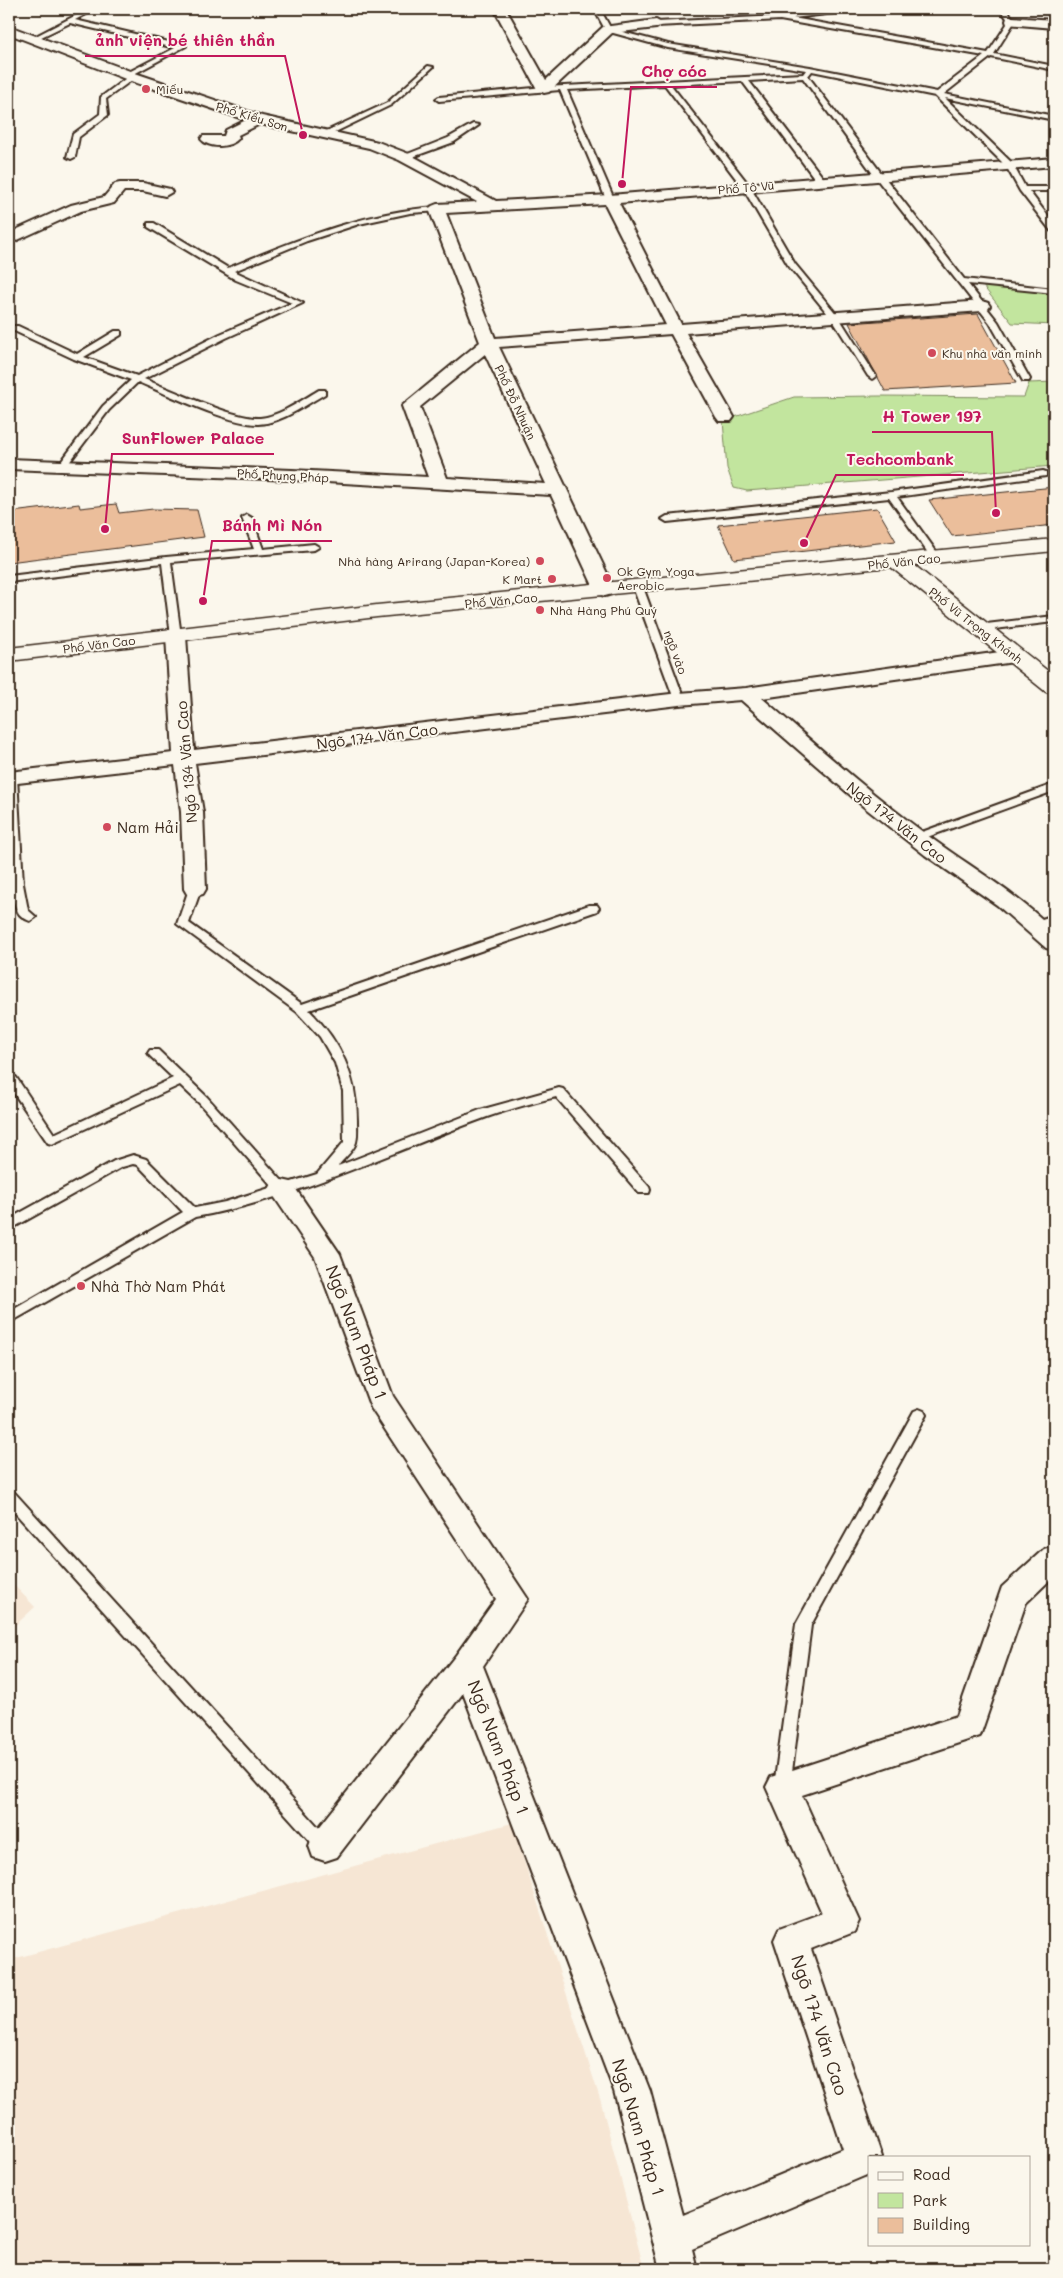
<svg xmlns="http://www.w3.org/2000/svg" width="1063" height="2278" font-family="Mali,sans-serif">
<style>
.built{fill:#f6e6d4}
.green{fill:#c2e59e;stroke:#7e885e}
.building{fill:#ebbe9b;stroke:#3b2a1e}
.lines{fill:none;stroke-linecap:round;stroke-linejoin:round}
.service-casing{stroke:#3b2a1e;stroke-width:4}
.minor-casing{stroke:#3b2a1e;stroke-width:4}
.tertiary-casing{stroke:#3b2a1e;stroke-width:3}
.service{fill:#fbf7ec;fill-rule:evenodd}
.minor{fill:#fbf7ec;fill-rule:evenodd}
.tertiary{fill:#fbf7ec;fill-rule:evenodd}
.poi-dot{fill:#d1495b;stroke:#fbf7ec;stroke-width:2}
.labels{text-anchor:middle;dominant-baseline:central;stroke-width:4;stroke-linejoin:round;paint-order:stroke}
.far-poi-label{font-size:12px;fill:#3b2a1e;stroke:#fbf7ec;text-anchor:start}
.far-street-label{font-size:12px;fill:#3b2a1e;stroke:#fbf7ec}
.street-label{font-size:15px;fill:#3b2a1e;stroke:#fbf7ec}
.poi-label{font-size:15px;fill:#3b2a1e;stroke:#fbf7ec;text-anchor:start}
.near-street-label{font-size:18px;fill:#3b2a1e;stroke:#fbf7ec}
.leader{fill:none;stroke:#c2185b;stroke-width:2}
.callout-dot{fill:#c2185b;stroke:#fbf7ec;stroke-width:2}
.callout-label{font-size:16px;text-anchor:middle;font-weight:bold;fill:#c2185b;stroke:#fbf7ec;stroke-width:4;stroke-linejoin:round;paint-order:stroke}
</style>
<rect width="100%" height="100%" fill="#fbf7ec"/>
<filter id="ink" filterUnits="userSpaceOnUse"><feTurbulence type="fractalNoise" baseFrequency=".02" numOctaves="2"/><feDisplacementMap in="SourceGraphic" scale="10" xChannelSelector="R" yChannelSelector="G"/><feConvolveMatrix kernelMatrix="1 2 1 2 8 2 1 2 1" color-interpolation-filters="sRGB"/></filter>
<g filter="url(#ink)">
<path class="built" d="M9 1580 35 1607 9 1631Z
M512 1823 601 2102 644 2269H9V1960Z"/>
<path class="green" d="M983 286 1054 293V325L1012 323Z
M1054 382V466L747 491 734 488 727 468 723 421 794 397 879 396 1024 397 1029 383Z"/>
<path class="building" d="M978 314 1016 383 885 391 849 323Z
M1054 487V525L952 536 929 500Z
M79 504 80 508 116 504 119 513 153 509 197 510 204 537 9 562V521L14 520 12 512Z
M877 508 896 541 734 559 718 525Z"/>
<g class="lines">
<defs>
<path id="service" d="M88 9H96L75 20 186 46 132 75 136 77 106 99 108 115 79 137 75 157 71 159 67 157 73 134 100 114 101 97 129 76H125V74L175 48 70 23 35 40 30 39Z
M594 9H600L611 29 668 44 810 67 937 92 984 56 780 20 656 26 653 24 656 22 780 16 839 9H855L852 11 793 18 988 53 1009 21 1000 9H1006L1015 21 994 54 1054 66V70L991 57 944 94 1054 116V120L945 98 1012 163 1025 187H1054V191H1029L1054 224V231H1051L1020 191 1006 166 935 96 812 71 808 76 882 174 964 279 1054 289V293L968 284 998 322 1030 379 1029 381H1023L990 323 876 178 803 78 749 81 824 179 825 181 821 183H818L742 81 671 85 749 185 795 264 838 316 876 376 872 379 868 376 832 319 788 265 743 188 665 85 567 90 614 199 610 201 606 199 560 90 439 101 436 99 439 97 544 87 803 74 806 70 668 48 606 31Z
M428 66 433 67 391 105 327 136 320 134 387 103Z
M473 124 479 125 454 142 407 159 400 157 448 138Z
M437 207H440V211L410 213 359 224 307 241 234 271 303 303 226 338 144 379C170 389 236 420 260 418 280 416 302 400 319 390H325V394C305 405 282 423 258 424 229 424 167 394 138 382L109 410 65 468 58 466 103 406 131 380 74 359 12 330V326H18L77 354 115 331H121V335L84 357 137 376 220 334 292 303 236 280 148 227V223H154L228 268C297 240 362 212 437 207Z
M1043 471 1046 472V476L897 497 941 558 936 561 933 560 889 498 667 522 662 519 667 516 891 492Z
M247 515 252 518 263 549 314 544 319 547 314 550 171 562 181 636 179 638H173L171 636 162 563 9 582V576L166 557 254 549 242 518Z
M638 584 643 587 684 699 683 701H675L674 699 633 587Z
M1054 616V622L978 631 973 628 978 625Z
M12 774 17 777 23 884 28 910 36 917 30 921C25 919 20 916 18 912 5 888 9 804 9 775Z
M1054 784V791L919 840 915 841 910 838 911 836Z
M195 885 201 889 189 923 302 1004 589 905H597L599 908 597 911 309 1010C341 1042 357 1077 357 1121 357 1128 358 1139 355 1145 352 1152 343 1159 338 1166L480 1110 559 1088 563 1089 649 1187 650 1190 649 1193H639L556 1097C533 1103 509 1109 487 1117 390 1152 297 1199 195 1217L9 1323V1312L183 1212 138 1165 133 1164 122 1167 9 1230V1219L114 1161 133 1155 146 1159 195 1208 225 1202 273 1187 199 1103 180 1085 52 1144 48 1143 9 1086V1077H16L54 1134 173 1078 150 1056 148 1053 150 1050H158L207 1097 285 1184 317 1174 344 1142 343 1091 335 1063 320 1037 297 1012 177 924 189 889Z
M1054 915V923L1037 929 1031 925 1033 922Z
M919 1409 924 1411 926 1415 811 1625 790 1787 788 1792 782 1794 776 1792 774 1787 796 1624 914 1411Z
M9 1490 14 1492 331 1841 333 1846 331 1851 325 1854 319 1851 9 1506Z"/>
<path id="minor" d="M494 9H506L546 80 603 27 656 20 663 24 656 28 612 33 549 92 544 93 537 89Z
M1012 17 1054 20V28L1007 24 1006 21 1007 18Z
M9 26 138 74 262 116 378 142 409 154 496 201 610 195 1054 158V166L619 203 681 324 982 301 988 303 990 306 988 309 982 311 686 333 734 417 731 421H719L716 417 671 334 499 347 615 590 612 594 605 596 598 594 595 590 551 495 292 480 9 469V459L292 470 428 477 402 406 480 342 429 209 432 206 437 204 477 202 399 160 369 148 260 124 238 135 239 138C231 148 209 149 201 139L203 136H224L226 130 246 120 128 80 9 34ZM605 204 666 325 495 338 446 213ZM485 354 546 484 447 478 420 407Z
M120 183H143L170 189 172 192 165 196 143 191H124L114 203 81 211 9 244V233L71 205 104 197 115 184Z
M176 630 183 632 186 636 194 750 679 693 746 688 1014 650 1021 652 1024 656 1021 660 1014 662 762 698C815 744 867 791 923 832 967 865 1015 892 1054 930V950L1046 948 997 905 925 855 864 807 741 700 679 705 195 763 203 812 206 889 203 894 195 896 187 894 184 889 181 812 175 765 9 784V772L173 753 166 636 169 632Z
M282 1180 291 1182 340 1254 393 1396 528 1599 483 1666 650 2091 683 2215 843 2149 774 1940 779 1929 822 1913 766 1787 771 1777 957 1716 1002 1587 1044 1549 1054 1546V1576L1026 1603 980 1736 802 1795 859 1921 854 1932 811 1949 882 2157H869V2174L692 2249 697 2269H660L614 2091 463 1693 337 1857 325 1861 313 1857 309 1846 313 1835 456 1655 496 1599 371 1408 315 1257 269 1189 273 1182Z"/>
<path id="tertiary" d="M1054 539V551L914 565 1054 676V694L1046 692 891 567 377 617 9 661V648L377 605Z"/>
</defs>
<use href="#service" class="service-casing"/>
<use href="#minor" class="minor-casing"/>
<use href="#tertiary" class="tertiary-casing"/>
<use href="#service" class="service"/>
<use href="#minor" class="minor"/>
<use href="#tertiary" class="tertiary"/>
</g>
</g>
<g class="poi-dot">
<circle cx="146" cy="89" r="5"/>
<circle cx="932" cy="353" r="5"/>
<circle cx="540" cy="561" r="5"/>
<circle cx="607" cy="578" r="5"/>
<circle cx="552" cy="579" r="5"/>
<circle cx="540" cy="610" r="5"/>
<circle cx="107" cy="827" r="5"/>
<circle cx="81" cy="1286" r="5"/>
</g>
<g class="labels">
<g class="far-poi-label">
<text x="156" y="89">Miếu</text>
<text x="942" y="353">Khu nhà văn minh</text>
<text x="530" y="561" text-anchor="end">Nhà hàng Arirang (Japan-Korea)</text>
<text x="617" y="571">Ok Gym Yoga<tspan x="617" dy="14">Aerobic</tspan></text>
<text x="542" y="579" text-anchor="end">K Mart</text>
<text x="550" y="610">Nhà Hàng Phú Quý</text>
</g>
<g class="far-street-label">
<text transform="translate(252 116) rotate(17)">Phố Kiều Sơn</text>
<text transform="translate(746 187) rotate(-5)">Phố Tô Vũ</text>
<text transform="translate(516 402) rotate(65)">Phố Đỗ Nhuận</text>
<text transform="translate(283 475) rotate(3)">Phố Phụng Pháp</text>
<text transform="translate(904 561) rotate(-6)">Phố Văn Cao</text>
<text transform="translate(501 600) rotate(-5)">Phố Văn Cao</text>
<text transform="translate(976 625) rotate(38)">Phố Vũ Trọng Khánh</text>
<text transform="translate(99 644) rotate(-7)">Phố Văn Cao</text>
<text transform="translate(676 652) rotate(70)">ngõ vào</text>
</g>
<g class="street-label">
<text transform="translate(377 736) rotate(-7)">Ngõ 174 Văn Cao</text>
<text transform="translate(186 762) rotate(-95)">Ngõ 134 Văn Cao</text>
<text transform="translate(897 822) rotate(38)">Ngõ 174 Văn Cao</text>
</g>
<g class="poi-label">
<text x="117" y="827">Nam Hải</text>
<text x="91" y="1286">Nhà Thờ Nam Phát</text>
</g>
<g class="near-street-label">
<text transform="translate(357 1332) rotate(69)">Ngõ Nam Pháp 1</text>
<text transform="translate(499 1747) rotate(69)">Ngõ Nam Pháp 1</text>
<text transform="translate(820 2025) rotate(72)">Ngõ 174 Văn Cao</text>
<text transform="translate(639 2127) rotate(73)">Ngõ Nam Pháp 1</text>
</g>
</g>
<path class="leader" d="M303 135L285 56H85M622 184L631 87H717M996 513L992 432H872M105 529L112 454H274M804 543L836 475H964M203 601L212 541H332"/>
<g class="callout-dot">
<circle cx="303" cy="135" r="5"/>
<circle cx="622" cy="184" r="5"/>
<circle cx="996" cy="513" r="5"/>
<circle cx="105" cy="529" r="5"/>
<circle cx="804" cy="543" r="5"/>
<circle cx="203" cy="601" r="5"/>
</g>
<g class="callout-label">
<text x="185" y="46">ảnh viện bé thiên thần</text>
<text x="674" y="77">Chợ cóc</text>
<text x="932" y="422">H Tower 197</text>
<text x="193" y="444">SunFlower Palace</text>
<text x="900" y="465">Techcombank</text>
<text x="272" y="531">Bánh Mì Nón</text>
</g>
<rect width="1063" height="2278" fill="none" stroke="#fbf7ec" stroke-width="30"/>
<rect x="15" y="15" width="1033" height="2248" fill="none" stroke="#3b2a1e" stroke-width="2" filter="url(#ink)"/>
<rect x="868" y="2156" width="162" height="90" fill="#fbf7ec" stroke="#aea59a"/>
<rect x="878" y="2172" width="25" height="8" fill="#fbf7ec" stroke="#aea59a"/>
<text x="913" y="2180" font-size="15" fill="#3b2a1e">Road</text>
<rect x="878" y="2193" width="25" height="15" fill="#c2e59e" stroke="#aea59a"/>
<text x="913" y="2206" font-size="15" fill="#3b2a1e">Park</text>
<rect x="878" y="2218" width="25" height="15" fill="#ebbe9b" stroke="#aea59a"/>
<text x="913" y="2230" font-size="15" fill="#3b2a1e">Building</text>
</svg>
